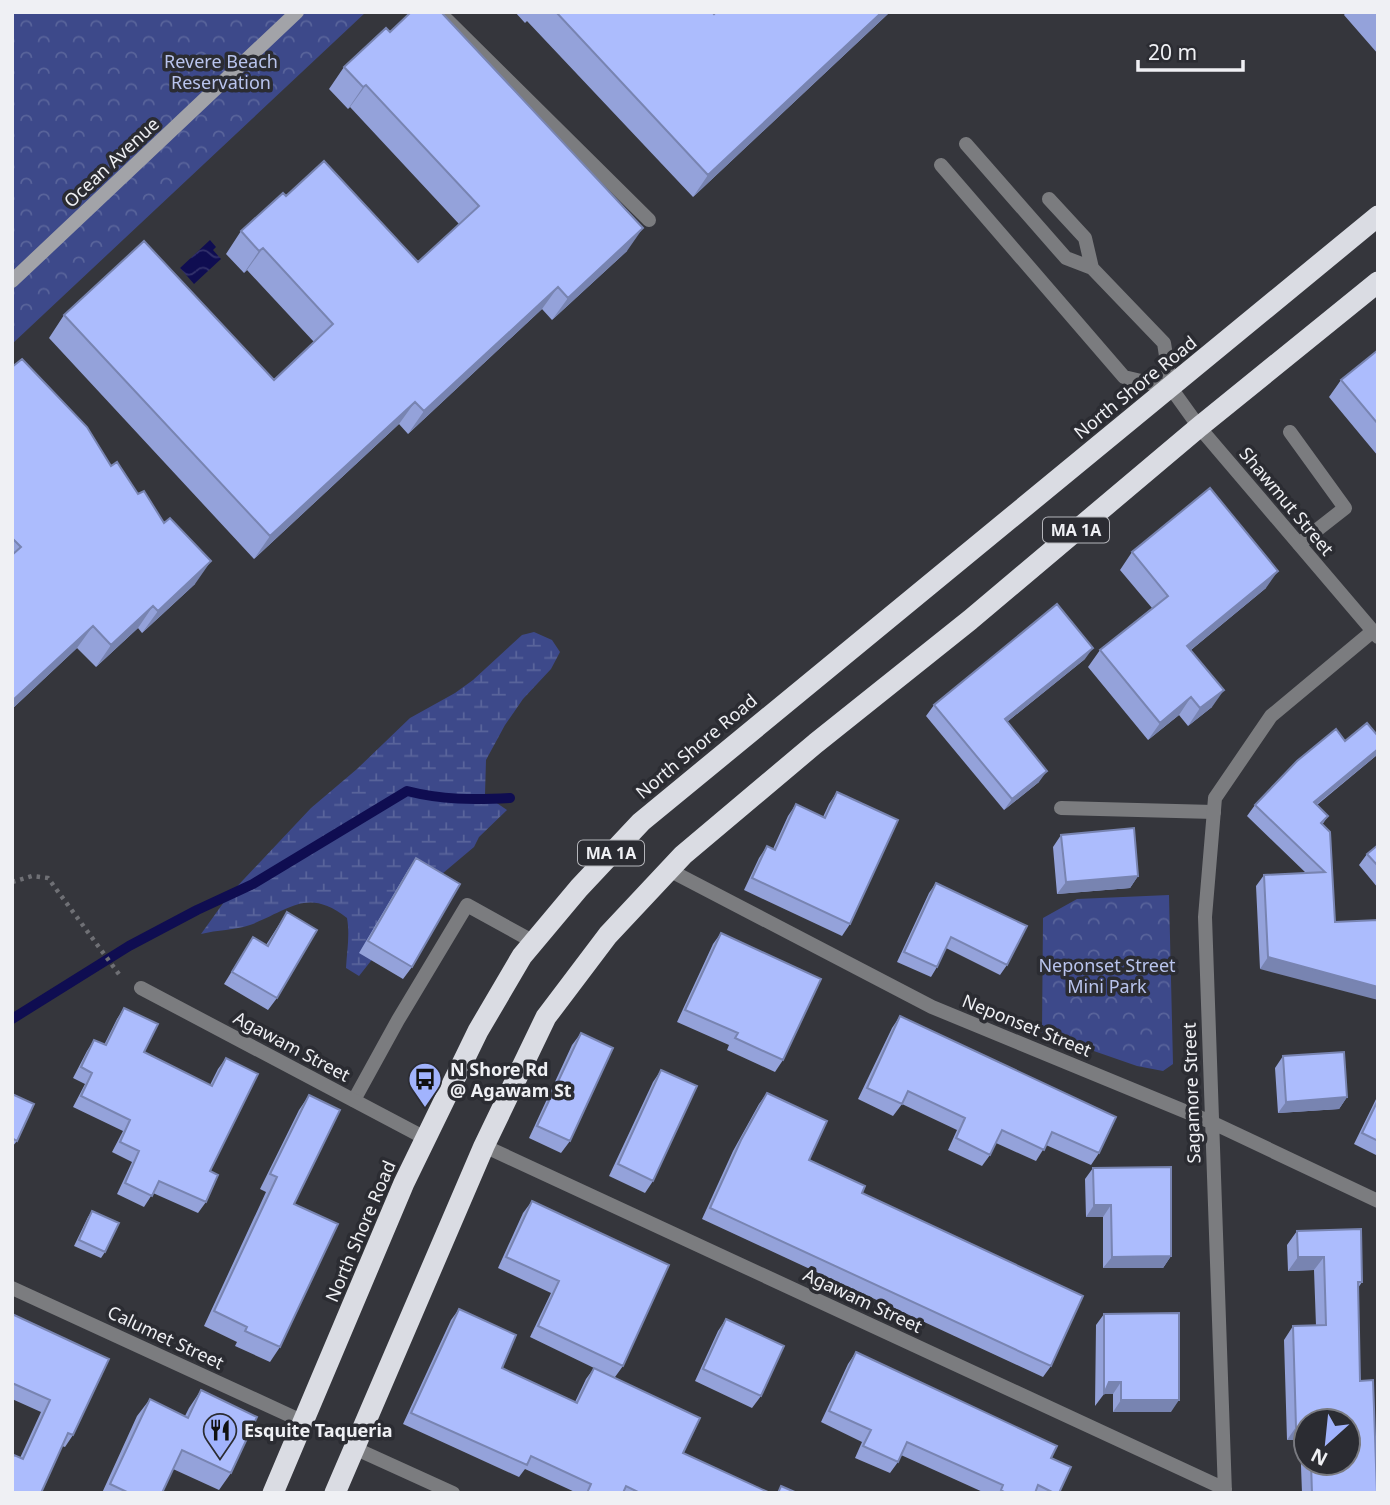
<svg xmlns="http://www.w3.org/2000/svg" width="1390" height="1505" font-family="'Noto Sans',sans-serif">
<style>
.forest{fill:url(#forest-crowns)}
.wetland{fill:url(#wetland-marsh)}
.water{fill:url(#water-waves)}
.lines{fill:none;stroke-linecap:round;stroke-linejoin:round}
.stream{stroke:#0f0d51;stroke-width:10}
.path{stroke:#6f7075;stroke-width:4.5;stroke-dasharray:3.5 5;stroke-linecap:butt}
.lane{stroke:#7b7c7f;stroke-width:14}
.street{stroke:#7b7c7f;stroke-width:14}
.secondary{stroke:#a2a3a8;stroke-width:14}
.highway{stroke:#dadce3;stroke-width:21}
.wall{fill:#94a2da;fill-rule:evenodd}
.shaded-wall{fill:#7884b1}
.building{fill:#acbcfd;stroke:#7884b1;stroke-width:2}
.labels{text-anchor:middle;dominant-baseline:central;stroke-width:7;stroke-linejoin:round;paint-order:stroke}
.shield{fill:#2b2c32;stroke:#b4b5ba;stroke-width:2}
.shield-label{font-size:16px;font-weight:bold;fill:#eff0f4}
.park-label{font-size:18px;fill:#b9c4ed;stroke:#2b2c32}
.street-label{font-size:18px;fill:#eff0f4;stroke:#2b2c32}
.poi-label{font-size:18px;font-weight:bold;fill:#eff0f4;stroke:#2b2c32;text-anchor:start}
</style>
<defs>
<pattern id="forest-crowns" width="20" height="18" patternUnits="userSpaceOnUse" patternTransform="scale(1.75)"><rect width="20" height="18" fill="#3d498a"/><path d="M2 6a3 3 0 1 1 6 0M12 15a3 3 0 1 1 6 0" fill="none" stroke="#59649b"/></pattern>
<pattern id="wetland-marsh" width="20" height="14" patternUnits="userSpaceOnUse" patternTransform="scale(1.75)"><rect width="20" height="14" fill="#3d498a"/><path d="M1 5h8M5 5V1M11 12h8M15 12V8" fill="none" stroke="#59649b"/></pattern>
<pattern id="water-waves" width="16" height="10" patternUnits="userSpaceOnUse" patternTransform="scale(1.75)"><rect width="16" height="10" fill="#0f0d51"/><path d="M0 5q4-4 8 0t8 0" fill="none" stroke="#32316b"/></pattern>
</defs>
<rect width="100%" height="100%" fill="#35363c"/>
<path class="forest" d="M12 12H366L12 344Z
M1169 895 1173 1064 1163 1071 1137 1066 1042 1033 1043 918 1077 899Z"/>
<path class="wetland" d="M534 632 552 640 560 652 551 669 523 699 505 725 486 760 485 795 507 810 479 837 474 847 436 879 359 976 346 968C347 950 350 935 347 918 307 887 290 910 250 925 235 930 217 930 201 934L229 895 311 808 357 769 410 718 455 693 473 680 522 635Z"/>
<path class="water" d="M210 240 216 247 213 250 221 259 194 284 180 268Z"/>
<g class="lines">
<path class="stream" d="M12 1019 129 946 197 910 253 884 407 791C442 800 474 800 510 798"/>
<path class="path" d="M12 882 32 876 48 878 121 977"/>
<path class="lane" d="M439 12 649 220
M941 165 1124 377 1171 388 1164 343 1092 268 1066 258 966 144
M1049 199 1085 238 1092 268
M1290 432 1345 508 1299 544
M1061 808 1214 812
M354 1100 398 1020 467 905 534 942"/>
<path class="street" d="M1171 388 1199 427 1378 637
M669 870 932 1007 1211 1122 1378 1201
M141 988 425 1138
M484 1146 1225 1489
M12 1288 304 1422
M354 1448 453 1493
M1225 1493 1205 917 1215 798 1271 716 1373 631"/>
<path class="secondary" d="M12 281 297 12"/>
<path class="highway" d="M273 1493 404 1183 478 1031 522 956 579 888 641 822 1378 216
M335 1493 484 1146 546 1017 608 935 683 855 816 743 970 620 1199 427 1378 282"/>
</g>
<path class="wall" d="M515 12H712L714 14 716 12H890L693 197 527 21 525 23Z
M1346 12H1378V54L1344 15Z
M344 67 627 251 552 320 542 309 408 434 399 424 254 559 49 338 64 315 274 380 314 342 247 270 244 273 226 254 241 231 418 262 459 224 350 107 348 109 329 89Z
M1378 350V456L1329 397 1341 380Z
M12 367 111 466 195 584 142 633 138 628 96 667 77 648 12 709Z
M1132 552 1266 588 1191 650 1212 707 1188 726 1179 715 1148 740 1088 667 1100 650 1152 608 1120 570Z
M1085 659 1007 722 1039 782 1004 810 926 716 934 705Z
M1378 736V753L1377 755 1317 805 1328 816 1322 825 1335 922 1260 969 1256 886 1264 875 1306 873 1247 816 1255 805 1345 741Z
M837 792 850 924 842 936 744 890 759 858 767 846 773 849 788 816 796 804 823 817 829 804Z
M1061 835 1138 876 1130 888 1057 894 1053 847Z
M1378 845V888L1359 865 1367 854Z
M416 858 412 967 403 979 359 953 408 870Z
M936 883 1007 965 1000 975 946 948 937 967 931 977 897 962 929 893Z
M287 912 277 998 268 1010 224 984 253 937 266 945Z
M721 933 783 1060 775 1072 727 1050 729 1045 677 1022 713 944Z
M124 1008 144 1052 210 1085 218 1069 226 1058 206 1202 198 1213 153 1193 144 1207 117 1194 132 1162 112 1152 123 1131 73 1107 85 1084 73 1078 87 1051 94 1040 104 1045 117 1019Z
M900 1016 1099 1153 1091 1165 1046 1145 1036 1161 996 1143 990 1155 982 1166 948 1150 957 1130 902 1104 893 1116 858 1099 892 1028Z
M581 1033 570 1141 561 1153 529 1138 572 1045Z
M1283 1056 1347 1097 1339 1109 1278 1113 1275 1068Z
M661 1070 653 1181 645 1193 609 1176 653 1082Z
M767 1093 809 1160 862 1193 1051 1366 1043 1377 702 1219 733 1151 759 1104Z
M12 1094 17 1141 12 1147Z
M309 1095 294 1204 280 1347 270 1362 235 1346 237 1342 204 1326 266 1192 260 1189 299 1110Z
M1378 1095V1156L1354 1144Z
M1093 1168 1171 1256 1163 1268H1103V1217H1086L1085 1179Z
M532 1201 623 1366 615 1377 683 1453 770 1493H577L525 1469 519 1477 403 1424 451 1320 459 1309 502 1368 575 1402 586 1379 594 1368 530 1337 551 1293 498 1268 523 1213Z
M92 1211 105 1252 101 1258 74 1246 88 1217Z
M1297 1231 1362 1282 1358 1288 1360 1381 1377 1493H1302L1300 1440H1287L1284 1340 1293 1326H1316L1314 1270 1288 1271 1287 1245ZM1306 1421 1348 1463H1306Z
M12 1314 73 1435 65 1447 62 1446 12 1493V1457L14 1455 20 1458 41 1412 12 1399Z
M1104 1314 1171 1412H1113V1394H1104L1095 1406 1096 1325Z
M726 1319 761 1396 752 1408 695 1381 718 1331Z
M856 1352 1051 1458 1059 1493H985L901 1455 898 1462 890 1473 855 1458 862 1442 821 1422 848 1364Z
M201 1390 231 1473 219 1490 173 1469 162 1493H102L137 1416 150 1399 185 1416 189 1408Z"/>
<path class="shaded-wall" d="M882 12H890L693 197 708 175Z
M366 85 350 107 348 109 363 87Z
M643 228 627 251 552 320 568 298Z
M263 248 247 270 244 273 259 251Z
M558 287 542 309 408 434 424 411Z
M415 402 399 424 254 559 270 536Z
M211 561 195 584 142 633 158 611Z
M1278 571 1266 588 1175 663 1187 646Z
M153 606 138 628 96 667 111 645Z
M93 626 77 648 12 709V701Z
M1093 648 1085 659 997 730 1005 719Z
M1224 690 1212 707 1188 726 1200 708Z
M1191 697 1179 715 1148 740 1160 723Z
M1378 749 1377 755 1306 813 1314 802Z
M1047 771 1039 782 1004 810 1012 799Z
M1138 876 1130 888 1057 894 1066 882Z
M1268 957 1378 987V1000L1260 969Z
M1347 1097 1339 1109 1278 1113 1286 1102Z
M1094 1205H1111L1103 1217H1086Z
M1171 1256 1163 1268H1103L1112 1257Z
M1298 1257H1324L1314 1270 1288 1271Z
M1109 1382H1121L1113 1394H1104Z
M1121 1400H1179L1171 1412H1113Z
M1296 1427H1306V1432L1300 1440H1287Z"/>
<path class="building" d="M411 12H441L643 228 568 298 558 287 424 411 415 402 270 536 64 315 144 241 274 380 333 324 263 248 259 251 241 231 283 193 286 196 324 161 418 262 479 206 366 85 363 87 344 67 386 28 390 32Z
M556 12H712L714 14 716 12H882L708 175Z
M1378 350V424L1341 380Z
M22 359 87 427 111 466 117 462 138 494 144 491 164 523 170 518 211 561 158 611 153 606 111 645 93 626 12 701V555L21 547 12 538V367Z
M1210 488 1278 571 1187 646 1224 690 1200 708 1191 697 1160 723 1100 650 1168 596 1132 552Z
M1057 604 1093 648 1005 719 1047 771 1012 799 934 705Z
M1367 723 1378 736V749L1314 802 1328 816 1321 823 1330 832 1335 922 1378 920V987L1268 957 1264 875 1325 872 1255 805 1297 761 1336 729 1345 741Z
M837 792 898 820 850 924 752 878 767 846 775 850 796 804 825 818Z
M1134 828 1138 876 1066 882 1061 835Z
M1378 845V866L1367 854Z
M416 858 460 884 412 967 368 941Z
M936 883 1027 926 1007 965 951 937 937 967 904 952Z
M287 912 317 930 277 998 232 972 253 937 268 946Z
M721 933 821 979 783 1060 735 1038 738 1033 685 1010Z
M124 1008 158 1024 144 1052 212 1086 226 1058 258 1074 210 1171 218 1175 206 1202 159 1181 152 1196 125 1183 139 1151 120 1142 130 1120 81 1096 92 1073 81 1067 94 1040 106 1045Z
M900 1016 1116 1117 1099 1153 1052 1132 1044 1150 1002 1130 990 1155 956 1138 965 1118 908 1091 902 1104 867 1088Z
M581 1033 613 1048 570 1141 537 1126Z
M1344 1052 1347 1097 1286 1102 1283 1056Z
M661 1070 697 1086 653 1181 618 1164Z
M767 1093 827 1121 809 1160 865 1186 862 1193 1083 1296 1051 1366 710 1208 741 1140Z
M12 1094 34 1104 17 1141 12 1138Z
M309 1095 340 1110 294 1204 338 1224 280 1347 245 1331 247 1327 214 1311 277 1177 270 1174Z
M1378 1100V1141L1362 1133Z
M1171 1167V1256L1112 1257 1111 1205H1094L1093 1168Z
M532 1201 669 1265 623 1366 538 1326 559 1281 506 1257Z
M92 1211 119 1223 105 1252 79 1240Z
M1361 1229 1362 1282H1358L1360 1381 1373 1380 1377 1493H1312L1311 1463H1348V1421H1306V1427H1296L1293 1326 1326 1325 1324 1257H1298L1297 1231Z
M459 1309 516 1335 502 1368 577 1403 594 1368 700 1418 683 1453 770 1493H640L626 1486 623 1493H587L591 1484 531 1456 527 1465 411 1413Z
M1179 1313V1400H1121V1382H1109L1104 1394V1314Z
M12 1314 109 1359 73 1435 68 1433 41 1493H12V1459L14 1455 23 1459 50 1400 12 1383Z
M726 1319 784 1346 761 1396 703 1369Z
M856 1352 1057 1446 1051 1458 1071 1467 1059 1493H1054L1038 1485 1035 1493H1006L1001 1490 1003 1485 907 1442 898 1462 863 1446 871 1430 829 1411Z
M201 1390 257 1417 231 1473 182 1450 162 1493H129L110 1484 150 1399 188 1418Z
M781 1486 797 1493H778Z"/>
<defs>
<symbol id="bus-pin" viewBox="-11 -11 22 30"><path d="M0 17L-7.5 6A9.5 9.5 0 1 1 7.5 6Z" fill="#a1b3fd" stroke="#2b2c32"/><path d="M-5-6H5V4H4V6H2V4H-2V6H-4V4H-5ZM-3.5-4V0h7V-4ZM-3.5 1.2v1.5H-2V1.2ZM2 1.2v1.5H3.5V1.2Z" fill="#111"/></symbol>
<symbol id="restaurant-pin" viewBox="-11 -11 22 30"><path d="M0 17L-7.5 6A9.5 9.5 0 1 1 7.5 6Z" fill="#a1b3fd" stroke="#2b2c32"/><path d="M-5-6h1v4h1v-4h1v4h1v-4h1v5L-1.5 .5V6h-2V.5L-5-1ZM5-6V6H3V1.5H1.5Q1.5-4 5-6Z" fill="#111"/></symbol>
</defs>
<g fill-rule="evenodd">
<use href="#bus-pin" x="406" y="1060" width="38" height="52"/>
<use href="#restaurant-pin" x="201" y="1411" width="38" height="52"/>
</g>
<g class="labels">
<g class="shield">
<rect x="1043" y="517.5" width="66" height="25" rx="5"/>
<rect x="578" y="840.5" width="66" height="25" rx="5"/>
</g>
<g class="shield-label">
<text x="1076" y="530">MA 1A</text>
<text x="611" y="853">MA 1A</text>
</g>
<g class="park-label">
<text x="221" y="61">Revere Beach<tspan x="221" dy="21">Reservation</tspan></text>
<text x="1107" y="965">Neponset Street<tspan x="1107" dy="21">Mini Park</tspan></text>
</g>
<g class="street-label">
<text transform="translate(111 162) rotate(-43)">Ocean Avenue</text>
<text transform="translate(1135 387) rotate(-39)">North Shore Road</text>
<text transform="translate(1287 501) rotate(50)">Shawmut Street</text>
<text transform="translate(696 746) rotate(-40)">North Shore Road</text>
<text transform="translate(1027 1025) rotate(22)">Neponset Street</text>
<text transform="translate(292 1046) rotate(28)">Agawam Street</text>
<text transform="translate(1191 1093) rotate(-92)">Sagamore Street</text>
<text transform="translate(360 1231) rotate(-67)">North Shore Road</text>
<text transform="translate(863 1300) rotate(25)">Agawam Street</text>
<text transform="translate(166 1337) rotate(25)">Calumet Street</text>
</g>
<g class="poi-label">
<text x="450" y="1069">N Shore Rd<tspan x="450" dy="21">@ Agawam St</tspan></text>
<text x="244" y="1430">Esquite Taqueria</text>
</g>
</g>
<rect width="1390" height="1505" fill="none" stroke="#eff0f4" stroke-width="28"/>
<g transform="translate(1327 1442) rotate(207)"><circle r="33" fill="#2b2c32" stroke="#797a80" stroke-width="2"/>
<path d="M0-5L12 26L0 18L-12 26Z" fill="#a1b3fd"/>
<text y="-10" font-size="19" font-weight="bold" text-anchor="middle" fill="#eff0f4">N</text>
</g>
<path d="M1138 60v10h105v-10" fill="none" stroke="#eff0f4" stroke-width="3.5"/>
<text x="1148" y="60" font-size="21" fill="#eff0f4" stroke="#2b2c32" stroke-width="5" paint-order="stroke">20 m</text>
</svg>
